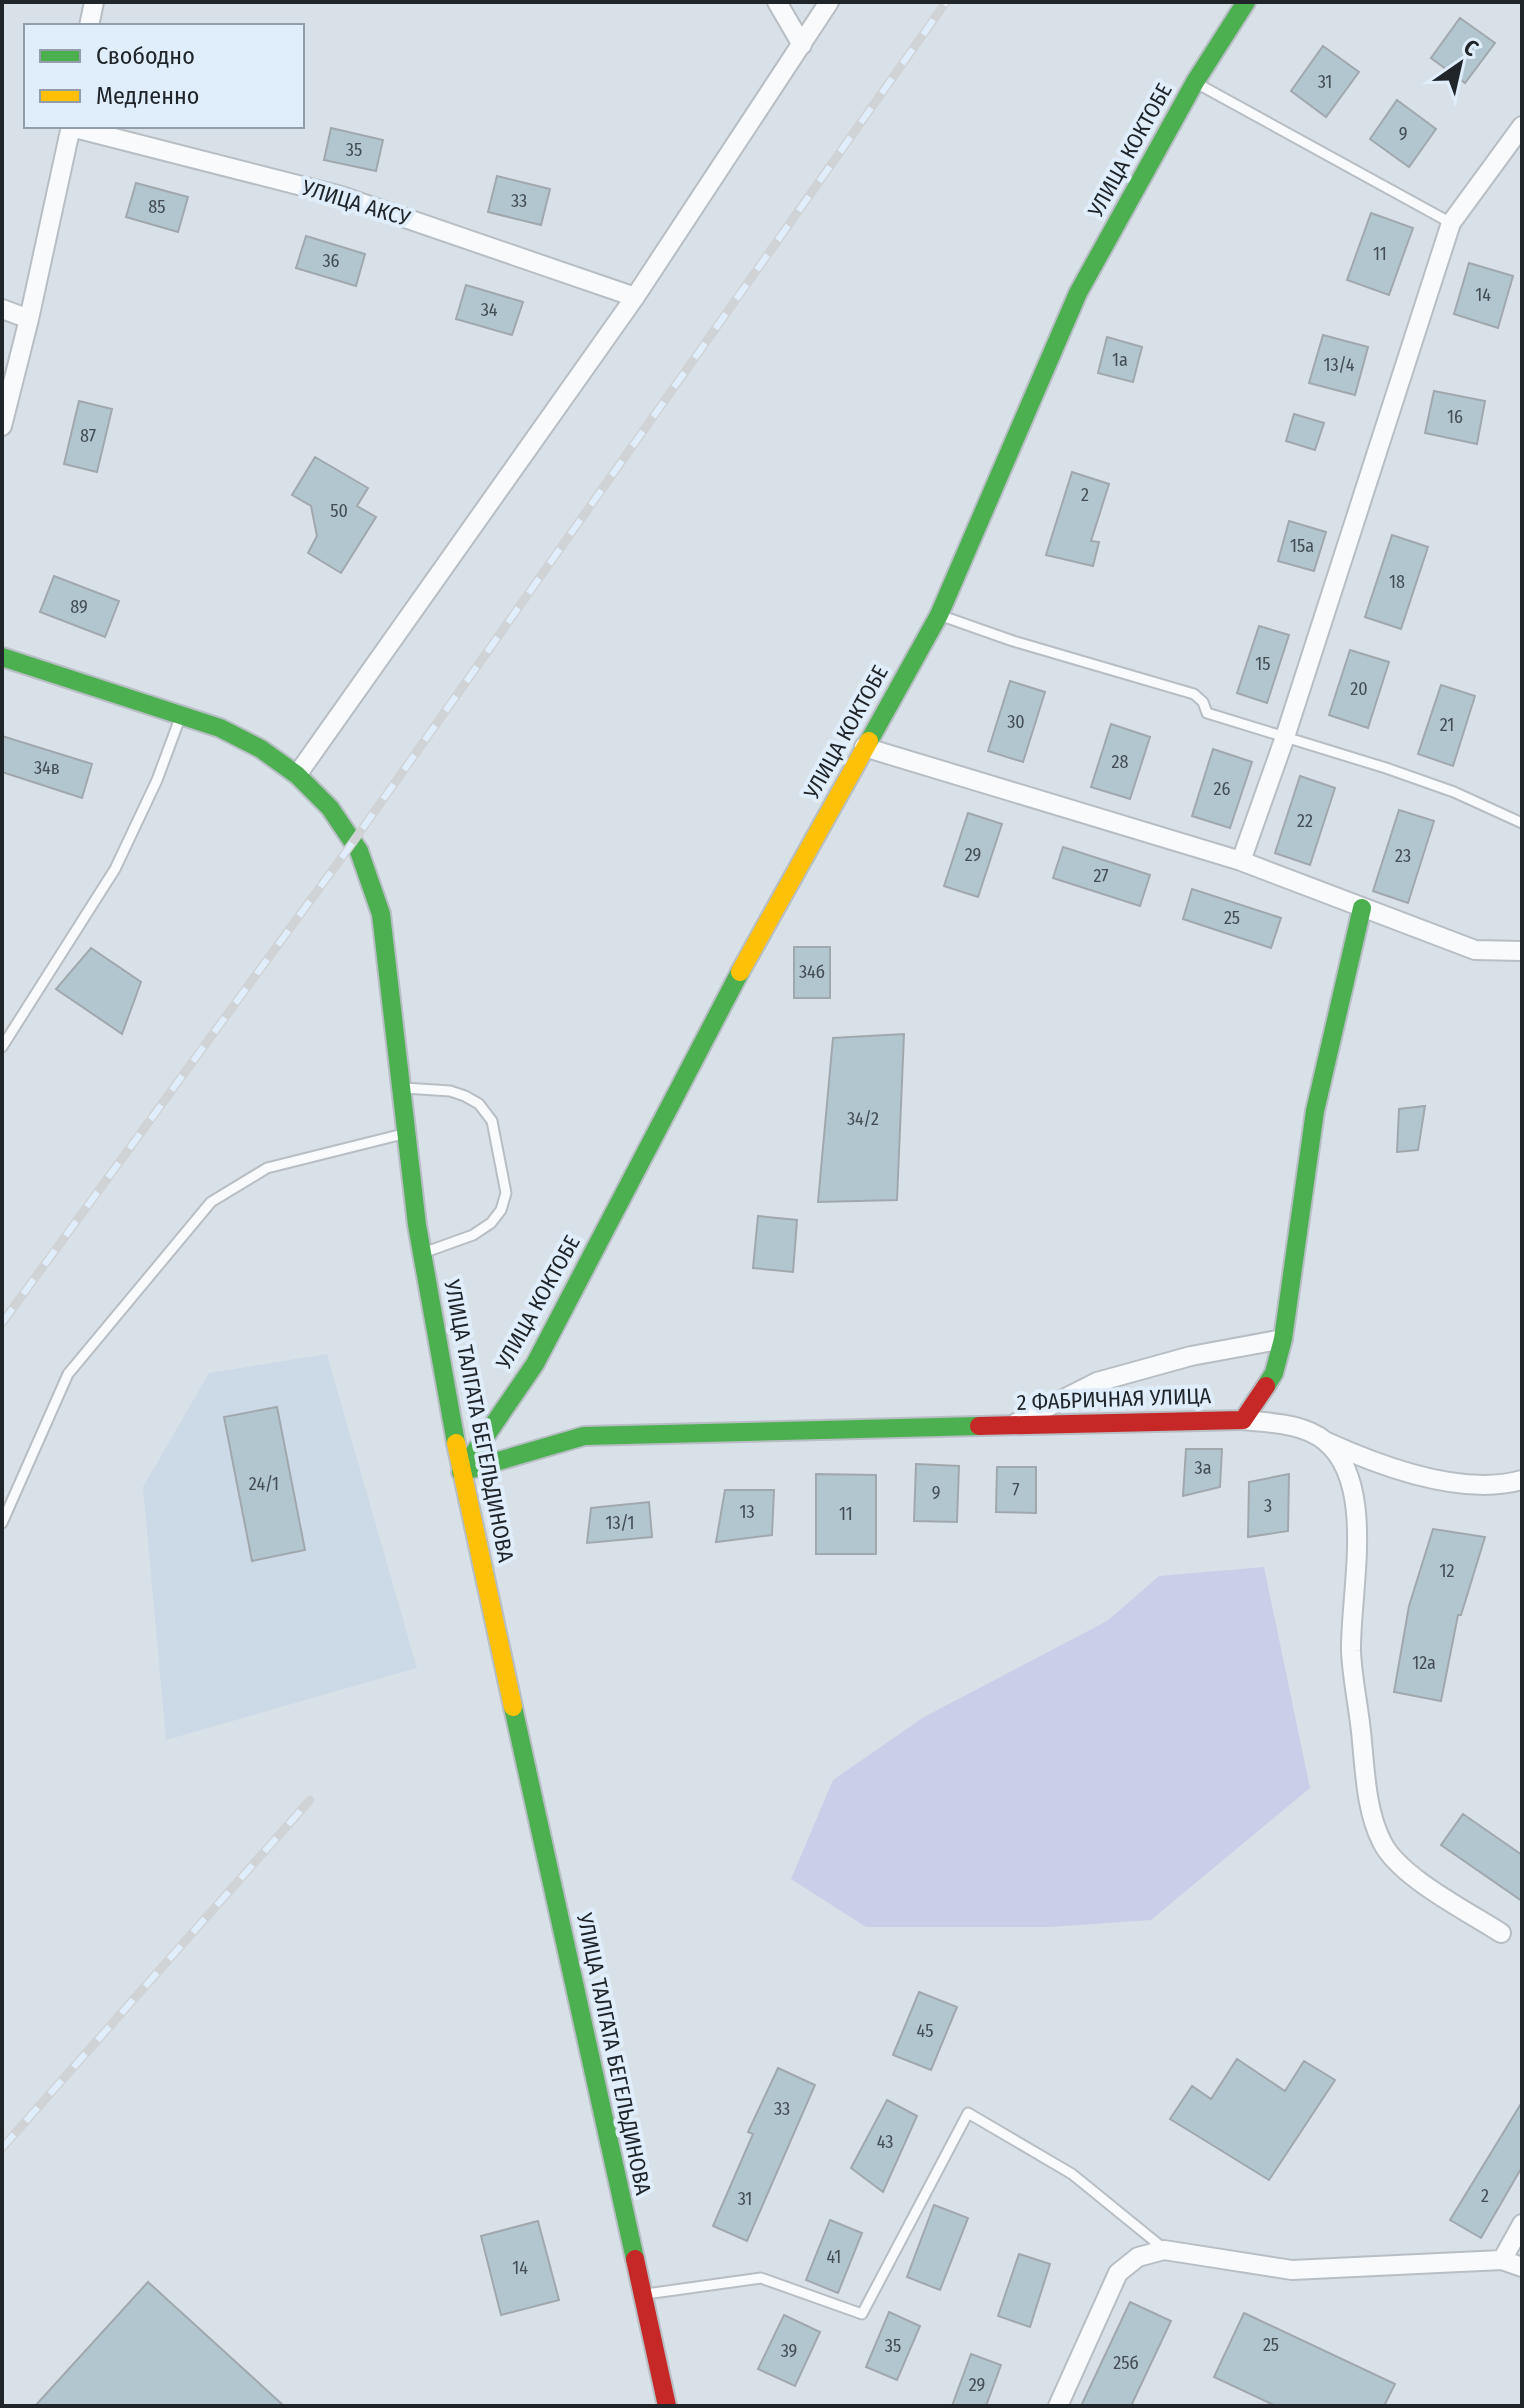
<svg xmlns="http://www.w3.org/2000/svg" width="1524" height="2408" font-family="'Fira Sans Condensed',sans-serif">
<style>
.built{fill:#ccd9e7}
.green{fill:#cbcee9}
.building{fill:#b2c6d0;stroke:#a1a8ad;stroke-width:2}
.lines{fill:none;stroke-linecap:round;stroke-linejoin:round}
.lane-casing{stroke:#b7bec4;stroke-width:13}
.street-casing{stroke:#b7bec4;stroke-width:22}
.fast-casing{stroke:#b7bec4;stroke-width:22}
.slow-casing{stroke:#b7bec4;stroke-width:22}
.jam-casing{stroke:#b7bec4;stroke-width:22}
.lane{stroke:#f9fafc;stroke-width:9}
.street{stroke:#f9fafc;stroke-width:18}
.fast{stroke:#4caf50;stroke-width:18}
.slow{stroke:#ffc107;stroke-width:18}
.jam{stroke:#c62828;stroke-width:18}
.rail-casing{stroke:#d0d3d5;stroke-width:9}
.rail{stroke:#e0eefc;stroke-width:6;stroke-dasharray:18;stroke-linecap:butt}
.labels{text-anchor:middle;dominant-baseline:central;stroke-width:8;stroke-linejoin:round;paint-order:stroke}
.number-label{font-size:18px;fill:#444d54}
.street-label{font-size:22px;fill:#20252a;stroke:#e0eefc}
</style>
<rect width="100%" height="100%" fill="#d9e1e8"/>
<path class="built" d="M327 1354 417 1668 166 1740 143 1487 209 1373Z"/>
<path class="green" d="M1264 1567 1310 1788 1151 1920 1050 1927H866L791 1879 833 1780 924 1717 1107 1621 1159 1576Z"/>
<path class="building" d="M1460 18 1495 43 1465 83 1431 58Z
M1323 46 1359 72 1326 117 1291 91Z
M1397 100 1436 129 1409 167 1370 139Z
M331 128 383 140 376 171 324 160Z
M497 176 550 189 541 225 488 212Z
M136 183 188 197 178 232 126 217Z
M1371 213 1413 228 1389 295 1347 280Z
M306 236 365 254 356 286 296 268Z
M1469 263 1513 276 1498 328 1454 314Z
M466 285 523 302 512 335 456 319Z
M1323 335 1368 347 1355 395 1309 383Z
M1107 337 1142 347 1133 382 1098 373Z
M1434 391 1485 401 1477 444 1425 433Z
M79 401 112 409 97 472 64 464Z
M1294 414 1324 423 1315 450 1286 441Z
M315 457 368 488 357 506 376 517 341 573 308 553 317 536 311 506 292 495Z
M1072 472 1109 484 1091 541 1099 542 1093 566 1046 555Z
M1289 521 1326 532 1314 571 1278 561Z
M1392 535 1428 547 1401 629 1365 617Z
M54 576 119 601 105 637 40 612Z
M1259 626 1289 635 1267 703 1237 693Z
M1350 650 1389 662 1368 728 1329 715Z
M1010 681 1045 692 1023 762 988 751Z
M1441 685 1475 696 1453 766 1418 754Z
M1111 724 1150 737 1130 799 1091 787Z
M2 736 92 764 82 798 2 772Z
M1213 749 1252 762 1230 828 1192 816Z
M1300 776 1335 788 1310 865 1275 853Z
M1399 810 1434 821 1408 903 1373 891Z
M968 813 1002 824 978 897 944 886Z
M1063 847 1150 875 1140 906 1053 878Z
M1192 889 1281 918 1271 948 1183 919Z
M794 947H830V998H794Z
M91 948 141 982 122 1034 56 989Z
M904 1034 897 1200 818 1202 833 1038Z
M1425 1106 1418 1150 1397 1152 1399 1109Z
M758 1216 797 1220 793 1272 753 1268Z
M277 1407 305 1550 252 1561 224 1417Z
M1186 1449H1222L1220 1487 1183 1496Z
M916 1464 959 1466 957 1522 914 1521Z
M997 1467H1036V1513L996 1512Z
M816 1474 876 1475V1554H816Z
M1289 1474 1288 1531 1248 1537 1249 1482Z
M725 1490H774L772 1535 716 1542Z
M649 1502 652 1537 587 1543 591 1508Z
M1433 1529 1485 1537 1461 1615H1458L1441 1701 1394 1692 1409 1606Z
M1463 1814 1522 1855V1901L1441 1845Z
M919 1992 957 2007 931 2070 893 2055Z
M1237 2059 1285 2091 1304 2061 1335 2080 1269 2180 1170 2119 1192 2086 1211 2099Z
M778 2068 815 2085 747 2241 713 2226 753 2134 748 2132Z
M887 2100 917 2116 883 2192 851 2168Z
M1522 2102V2167L1481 2238 1450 2220Z
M934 2205 968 2218 940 2290 907 2277Z
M830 2220 862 2233 838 2293 806 2280Z
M538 2221 559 2300 501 2315 481 2236Z
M1019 2254 1050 2264 1030 2327 998 2316Z
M148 2282 284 2406H35Z
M1130 2302 1171 2321 1131 2406H1081Z
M889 2312 920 2326 897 2380 866 2367Z
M1244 2313 1395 2384 1384 2406H1276L1214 2377Z
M784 2315 820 2332 795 2386 758 2369Z
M971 2354 1001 2365 986 2406H952Z"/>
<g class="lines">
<defs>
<path id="lane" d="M1198 84 1451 223
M942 616 1013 641 1194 694 1203 702 1207 713 1386 768 1454 792 1522 823
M2 1047 115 869 157 780 180 718
M404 1088 450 1091 465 1096 479 1104 492 1121 506 1193 501 1210 491 1223 473 1235 423 1253
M2 1523 68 1374 211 1202 267 1168 403 1134
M646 2294 761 2278 862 2314 968 2113 1072 2174 1163 2248"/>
<path id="street" d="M777 2 802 45
M89 26 94 2
M71 127 341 196 635 297
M2 309 29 319
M2 426 29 319 71 126
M864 747 1241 861 1475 950 1522 951
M297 775 635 297 829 2
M1241 861 1285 737 1451 223 1522 126
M1243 1420C1270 1423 1303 1423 1325 1441 1377 1483 1350 1592 1351 1651 1352 1675 1357 1699 1360 1723 1365 1761 1364 1807 1382 1842 1399 1877 1467 1911 1501 1933
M1016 1423 1097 1382 1191 1356 1283 1339
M1327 1442C1382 1467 1462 1497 1522 1480
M1502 2260 1522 2224
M1058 2406 1118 2273 1138 2257 1164 2250 1292 2270 1502 2260 1522 2267"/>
<path id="fast" d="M2 657 220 728 261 749 297 775 330 808 359 851 381 914 417 1225 456 1443
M869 741 939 615 1078 293 1195 82 1246 2
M1266 1386 1274 1373 1283 1339 1315 1111 1362 908
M461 1472 535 1364 740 972
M461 1472 584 1436 979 1426
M513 1707 635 2259"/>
<path id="slow" d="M740 972 869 741
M456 1443 513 1707"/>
<path id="jam" d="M979 1426 1243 1420 1266 1386
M635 2259 667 2406"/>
</defs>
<use href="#lane" class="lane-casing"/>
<use href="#street" class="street-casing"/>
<use href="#fast" class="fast-casing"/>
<use href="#slow" class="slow-casing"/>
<use href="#jam" class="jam-casing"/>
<use href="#lane" class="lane"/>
<use href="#street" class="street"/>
<use href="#fast" class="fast"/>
<use href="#slow" class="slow"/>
<use href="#jam" class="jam"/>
<defs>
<path id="rail" d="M2 1323 353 842 946 2
M2 2148 310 1800"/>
</defs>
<use href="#rail" class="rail-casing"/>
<use href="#rail" class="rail"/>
</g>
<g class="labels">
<g class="number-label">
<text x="1325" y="82">31</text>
<text x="1403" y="134">9</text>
<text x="354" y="150">35</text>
<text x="519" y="201">33</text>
<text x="157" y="207">85</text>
<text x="1380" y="254">11</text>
<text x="331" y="261">36</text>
<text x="1483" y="295">14</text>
<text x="489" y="310">34</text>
<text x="1120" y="360">1а</text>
<text x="1339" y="365">13/4</text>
<text x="1455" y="417">16</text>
<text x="88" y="436">87</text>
<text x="1085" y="495">2</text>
<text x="339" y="511">50</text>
<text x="1302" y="546">15а</text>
<text x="1397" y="582">18</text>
<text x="79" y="607">89</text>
<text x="1263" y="664">15</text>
<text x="1359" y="689">20</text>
<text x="1016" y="722">30</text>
<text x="1447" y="725">21</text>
<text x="1120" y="762">28</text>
<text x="47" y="768">34в</text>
<text x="1222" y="789">26</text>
<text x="1305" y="821">22</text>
<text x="973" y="855">29</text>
<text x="1403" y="856">23</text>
<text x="1101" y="876">27</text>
<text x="1232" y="918">25</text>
<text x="812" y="972">34б</text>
<text x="863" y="1119">34/2</text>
<text x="1203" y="1468">3а</text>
<text x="264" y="1484">24/1</text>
<text x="1016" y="1490">7</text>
<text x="936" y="1493">9</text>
<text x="1268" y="1506">3</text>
<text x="747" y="1512">13</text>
<text x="846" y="1514">11</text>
<text x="620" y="1523">13/1</text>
<text x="1447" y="1571">12</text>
<text x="1424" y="1663">12а</text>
<text x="925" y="2031">45</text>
<text x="782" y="2109">33</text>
<text x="885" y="2142">43</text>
<text x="1485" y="2196">2</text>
<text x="745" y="2199">31</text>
<text x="834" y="2257">41</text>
<text x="520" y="2268">14</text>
<text x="1271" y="2345">25</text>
<text x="893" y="2346">35</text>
<text x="789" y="2351">39</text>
<text x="1126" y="2363">25б</text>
<text x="977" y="2385">29</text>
</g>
<g class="street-label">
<text transform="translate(1130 150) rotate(-61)">УЛИЦА КОКТОБЕ</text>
<text transform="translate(356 203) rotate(17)">УЛИЦА АКСУ</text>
<text transform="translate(846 732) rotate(-61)">УЛИЦА КОКТОБЕ</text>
<text transform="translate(538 1302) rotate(-61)">УЛИЦА КОКТОБЕ</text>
<text transform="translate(1114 1399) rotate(-2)">2 ФАБРИЧНАЯ УЛИЦА</text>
<text transform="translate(479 1421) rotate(79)">УЛИЦА ТАЛГАТА БЕГЕЛЬДИНОВА</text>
<text transform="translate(614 2054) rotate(78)">УЛИЦА ТАЛГАТА БЕГЕЛЬДИНОВА</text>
</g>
</g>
<rect width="1524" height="2408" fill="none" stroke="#20252a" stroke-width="8"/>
<rect x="24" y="24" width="280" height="104" fill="#e0eefc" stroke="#939ea8" stroke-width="2"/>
<rect x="40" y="50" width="40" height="12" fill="#4caf50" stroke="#939ea8" stroke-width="2"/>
<text x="96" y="64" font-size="24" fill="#20252a">Свободно</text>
<rect x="40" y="90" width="40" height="12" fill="#ffc107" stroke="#939ea8" stroke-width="2"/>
<text x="96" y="104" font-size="24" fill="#20252a">Медленно</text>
<g transform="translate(1460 64) rotate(34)" stroke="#e0eefc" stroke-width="6" paint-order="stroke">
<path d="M0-6L14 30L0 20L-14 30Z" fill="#20252a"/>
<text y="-12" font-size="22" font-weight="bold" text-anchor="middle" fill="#20252a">С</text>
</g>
</svg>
